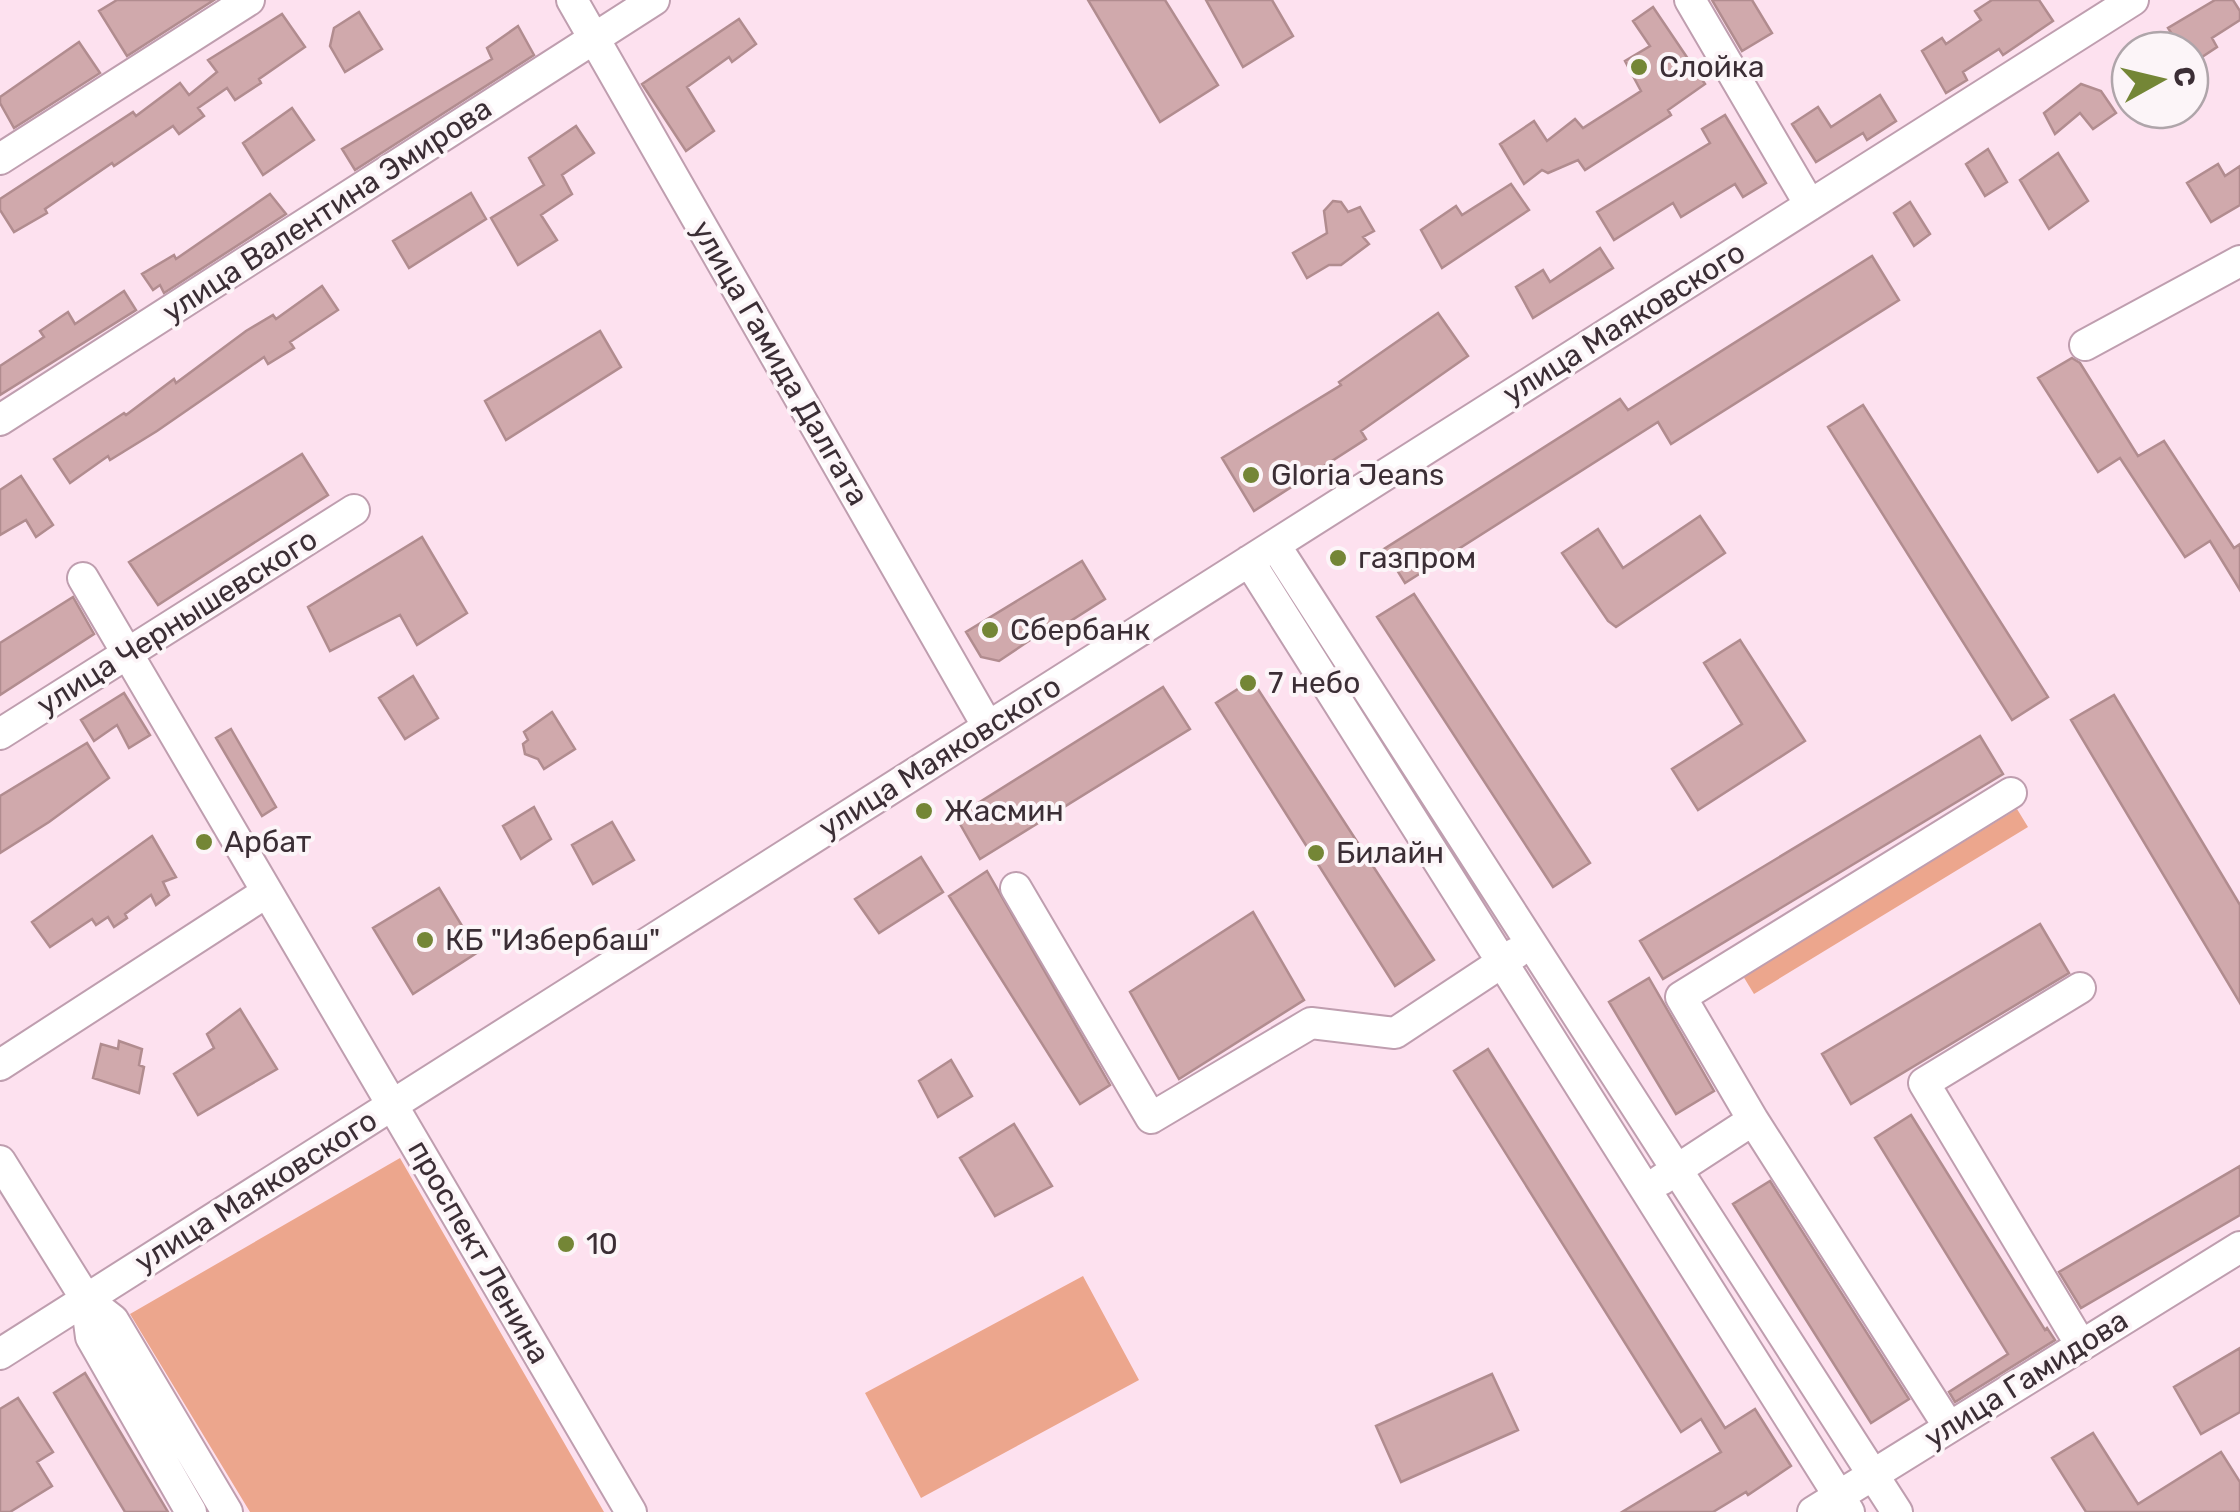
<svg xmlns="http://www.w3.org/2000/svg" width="2240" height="1512" font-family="Rubik,sans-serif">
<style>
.green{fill:#eca68d}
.building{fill:#d0a9ac;stroke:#b18c8f;stroke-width:2.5}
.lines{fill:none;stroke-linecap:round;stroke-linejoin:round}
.minor-casing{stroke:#bf9eaf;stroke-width:34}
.minor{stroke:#fff;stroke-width:30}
.poi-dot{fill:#748636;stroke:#fcf5f8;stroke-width:4}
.labels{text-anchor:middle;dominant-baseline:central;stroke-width:8;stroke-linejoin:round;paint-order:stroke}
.poi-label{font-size:30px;fill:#3b2e35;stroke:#fcf5f8;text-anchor:start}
.street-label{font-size:30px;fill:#3b2e35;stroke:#fcf5f8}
</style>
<rect width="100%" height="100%" fill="#fde1ef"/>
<path class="green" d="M2017 809 2028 827 1754 994 1743 976Z
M400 1158 604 1512H250L130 1314Z
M1083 1276 1139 1380 921 1498 865 1393Z"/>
<path class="building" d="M117 0H214L127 56 99 11Z
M1088 0H1165L1218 85 1160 122Z
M1206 0H1272L1293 36 1243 67Z
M1712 0H1752L1772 33 1742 51Z
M1992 0H2039L2053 21 2003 55 1999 49 1963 72 1967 80 1946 93 1922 51 1942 38 1946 44 1981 20 1975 11Z
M2215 0H2233L2240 11V20L2212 38 2217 47 2190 65V50H2182L2168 28Z
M1653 7 1705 84 1668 110 1671 115 1585 170 1578 160 1548 173 1542 170 1524 184 1500 144 1534 121 1547 141 1575 119 1583 128 1641 91 1625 61 1650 46 1633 21Z
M359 12 382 49 345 72 330 46 334 28Z
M282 14 305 47 259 79 261 83 235 100 227 88 198 108 204 116 179 134 173 126 114 166 112 163 45 209 47 213 14 232 0 210V199L133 112 136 116 180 83 189 95 217 72 208 60Z
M739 19 756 44 732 62 729 57 687 87 714 131 686 151 642 84Z
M518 26 534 55 355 170 342 149 492 59 487 48Z
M79 42 100 73 14 128 0 103V97Z
M2081 84 2101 91 2116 113 2093 129 2080 113 2055 134 2044 113Z
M1880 95 1896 121 1867 140 1863 133 1816 162 1792 124 1818 107 1831 127Z
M292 108 314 140 263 175 243 143Z
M1725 115 1766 183 1743 197 1735 184 1681 217 1673 203 1614 240 1597 212 1710 143 1702 129Z
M576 126 594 153 562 175 572 194 541 215 557 240 518 265 491 218 544 185 529 158Z
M1988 149 2007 182 1985 196 1966 164Z
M2058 153 2088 201 2049 229 2020 180Z
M2218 164 2225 176 2240 166V205L2211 222 2187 183Z
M1511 184 1529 210 1442 268 1421 230 1456 206 1462 215Z
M471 193 486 219 409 268 393 241Z
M270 194 286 214 164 293 160 285 153 290 142 274 174 255 176 259Z
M1333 201 1341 202 1348 212 1360 207 1374 231 1363 237 1369 244 1341 265H1329L1307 278 1293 253 1327 233 1324 211Z
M1910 202 1930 234 1914 246 1894 213Z
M1600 248 1613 268 1533 318 1516 287 1543 270 1550 282Z
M1872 256 1899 300 1671 444 1658 422 1405 583 1384 549 1620 399 1628 410Z
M322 286 338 310 290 342 294 348 268 364 264 357 157 431 110 460 108 456 70 483 54 459 124 413 126 415 174 379 176 383 246 331 273 315 276 319Z
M124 291 136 310 0 395V366L44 337 40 331 68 312 75 324Z
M1438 313 1468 356 1361 431 1366 439 1254 511 1222 458 1341 385 1339 382Z
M600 331 621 367 506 440 485 401Z
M2072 358 2080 363 2138 456 2164 441 2234 548 2240 544V590L2210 541 2185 557 2120 458 2098 472 2038 378Z
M1863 405 2048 697 2012 720 1828 427Z
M302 454 328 495 158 605 129 562Z
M21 476 53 525 36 537 26 520 0 535V490Z
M1700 516 1725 553 1616 627 1608 621 1562 553 1598 529 1623 568Z
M422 537 467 613 417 645 400 615 330 651 308 607Z
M1082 561 1105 599 1061 627 1057 622 999 661 981 657 966 632Z
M1414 594 1590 863 1553 887 1377 617Z
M73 597 94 634 0 695V643Z
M1740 640 1805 741 1698 810 1672 769 1742 724 1704 663Z
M413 676 438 718 405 739 379 698Z
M1252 680 1434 960 1395 986 1216 703Z
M1163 687 1190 729 980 859 956 817Z
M124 693 150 735 129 748 117 725 94 741 81 720Z
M2114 695 2240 905V1003L2071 720Z
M552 712 575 749 544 769 538 759 525 754 523 744 528 740 524 732Z
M231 729 276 807 262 816 216 738Z
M1980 736 2003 774 1663 979 1640 941Z
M87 743 109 778 49 822 0 853V796Z
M534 807 551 839 521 859 503 826Z
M612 822 634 860 593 884 572 845Z
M152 836 176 877 163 882 169 895 156 905 151 895 125 914 127 918 114 927 108 917 96 925 92 919 50 947 32 922Z
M921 857 943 892 879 933 855 899Z
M987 871 1110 1085 1080 1104 949 896Z
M439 888 478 952 413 994 373 928Z
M1253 912 1304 1000 1179 1079 1130 992Z
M2040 924 2069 973 1851 1104 1822 1054Z
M1649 978 1714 1091 1676 1114 1609 1002Z
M240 1009 277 1069 198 1115 174 1074 214 1048 207 1034Z
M119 1041 142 1049 139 1065 144 1067 139 1093 93 1078 101 1044 118 1049Z
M1488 1049 1725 1428 1755 1409 1791 1466 1748 1495 1746 1492 1713 1512H1622L1721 1452 1701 1419 1681 1432 1454 1071Z
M951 1060 972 1096 938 1117 919 1081Z
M1911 1115 2045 1330 2047 1328 2055 1340 1955 1402 1949 1392 2008 1354 1875 1138Z
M1014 1124 1052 1186 995 1216 960 1158Z
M2240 1166V1215L2081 1308 2059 1272Z
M1770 1181 1909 1399 1871 1423 1733 1204Z
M2240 1348V1412L2201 1434 2174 1387Z
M85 1373 168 1512H125L54 1393Z
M1492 1374 1518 1430 1401 1482 1376 1426Z
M18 1398 53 1452 37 1462 52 1486 10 1512H0V1409Z
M2093 1433 2138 1504 2221 1452 2240 1482V1512H2086L2052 1458Z"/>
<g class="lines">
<defs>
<path id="minor" d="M572 0 988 727
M1690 0 1810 205
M0 159 249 0
M2085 345 2240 261
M0 420 654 0
M1275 545 1897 1512
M1249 561 1849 1512
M83 578 631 1512
M0 734 354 510
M1016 888 1151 1118 1311 1023 1395 1033 1516 953
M2080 988 1924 1083 2081 1345
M0 1065 267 892
M1753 1120 1949 1427
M0 1161 86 1299 91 1337 191 1512
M1661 1180 1753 1120 1681 997 2011 793
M86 1299 113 1320 227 1512
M0 1354 2133 0
M1813 1512 2240 1247"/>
</defs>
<use href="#minor" class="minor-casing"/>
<use href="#minor" class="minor"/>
</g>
<g class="poi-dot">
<circle cx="1639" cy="67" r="10"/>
<circle cx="1251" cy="475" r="10"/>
<circle cx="1338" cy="558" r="10"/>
<circle cx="990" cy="630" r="10"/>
<circle cx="1248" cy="683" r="10"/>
<circle cx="924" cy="811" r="10"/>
<circle cx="204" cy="842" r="10"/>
<circle cx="1316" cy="853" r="10"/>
<circle cx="425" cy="940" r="10"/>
<circle cx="566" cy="1244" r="10"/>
</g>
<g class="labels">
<g class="poi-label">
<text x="1659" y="67">Слойка</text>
<text x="1271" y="475">Gloria Jeans</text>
<text x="1358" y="558">газпром</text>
<text x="1010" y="630">Сбербанк</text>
<text x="1268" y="683">7 небо</text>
<text x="944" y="811">Жасмин</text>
<text x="224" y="842">Арбат</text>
<text x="1336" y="853">Билайн</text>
<text x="445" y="940">КБ "Избербаш"</text>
<text x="586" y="1244">10</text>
</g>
<g class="street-label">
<text transform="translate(327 210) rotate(-33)">улица Валентина Эмирова</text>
<text transform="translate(1624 323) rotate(-32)">улица Маяковского</text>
<text transform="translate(780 363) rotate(60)">улица Гамида Далгата</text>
<text transform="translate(177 622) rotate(-32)">улица Чернышевского</text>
<text transform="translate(940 757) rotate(-32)">улица Маяковского</text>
<text transform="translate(256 1191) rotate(-32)">улица Маяковского</text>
<text transform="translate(479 1252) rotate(60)">проспект Ленина</text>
<text transform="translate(2026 1379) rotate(-32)">улица Гамидова</text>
</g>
</g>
<g transform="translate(2160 80) rotate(82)"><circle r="48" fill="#fcf5f8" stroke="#afa5aa" stroke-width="2.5"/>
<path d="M0-8L18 38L0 25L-18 38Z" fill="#748636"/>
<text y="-15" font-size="28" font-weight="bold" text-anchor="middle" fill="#3b2e35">С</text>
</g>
</svg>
